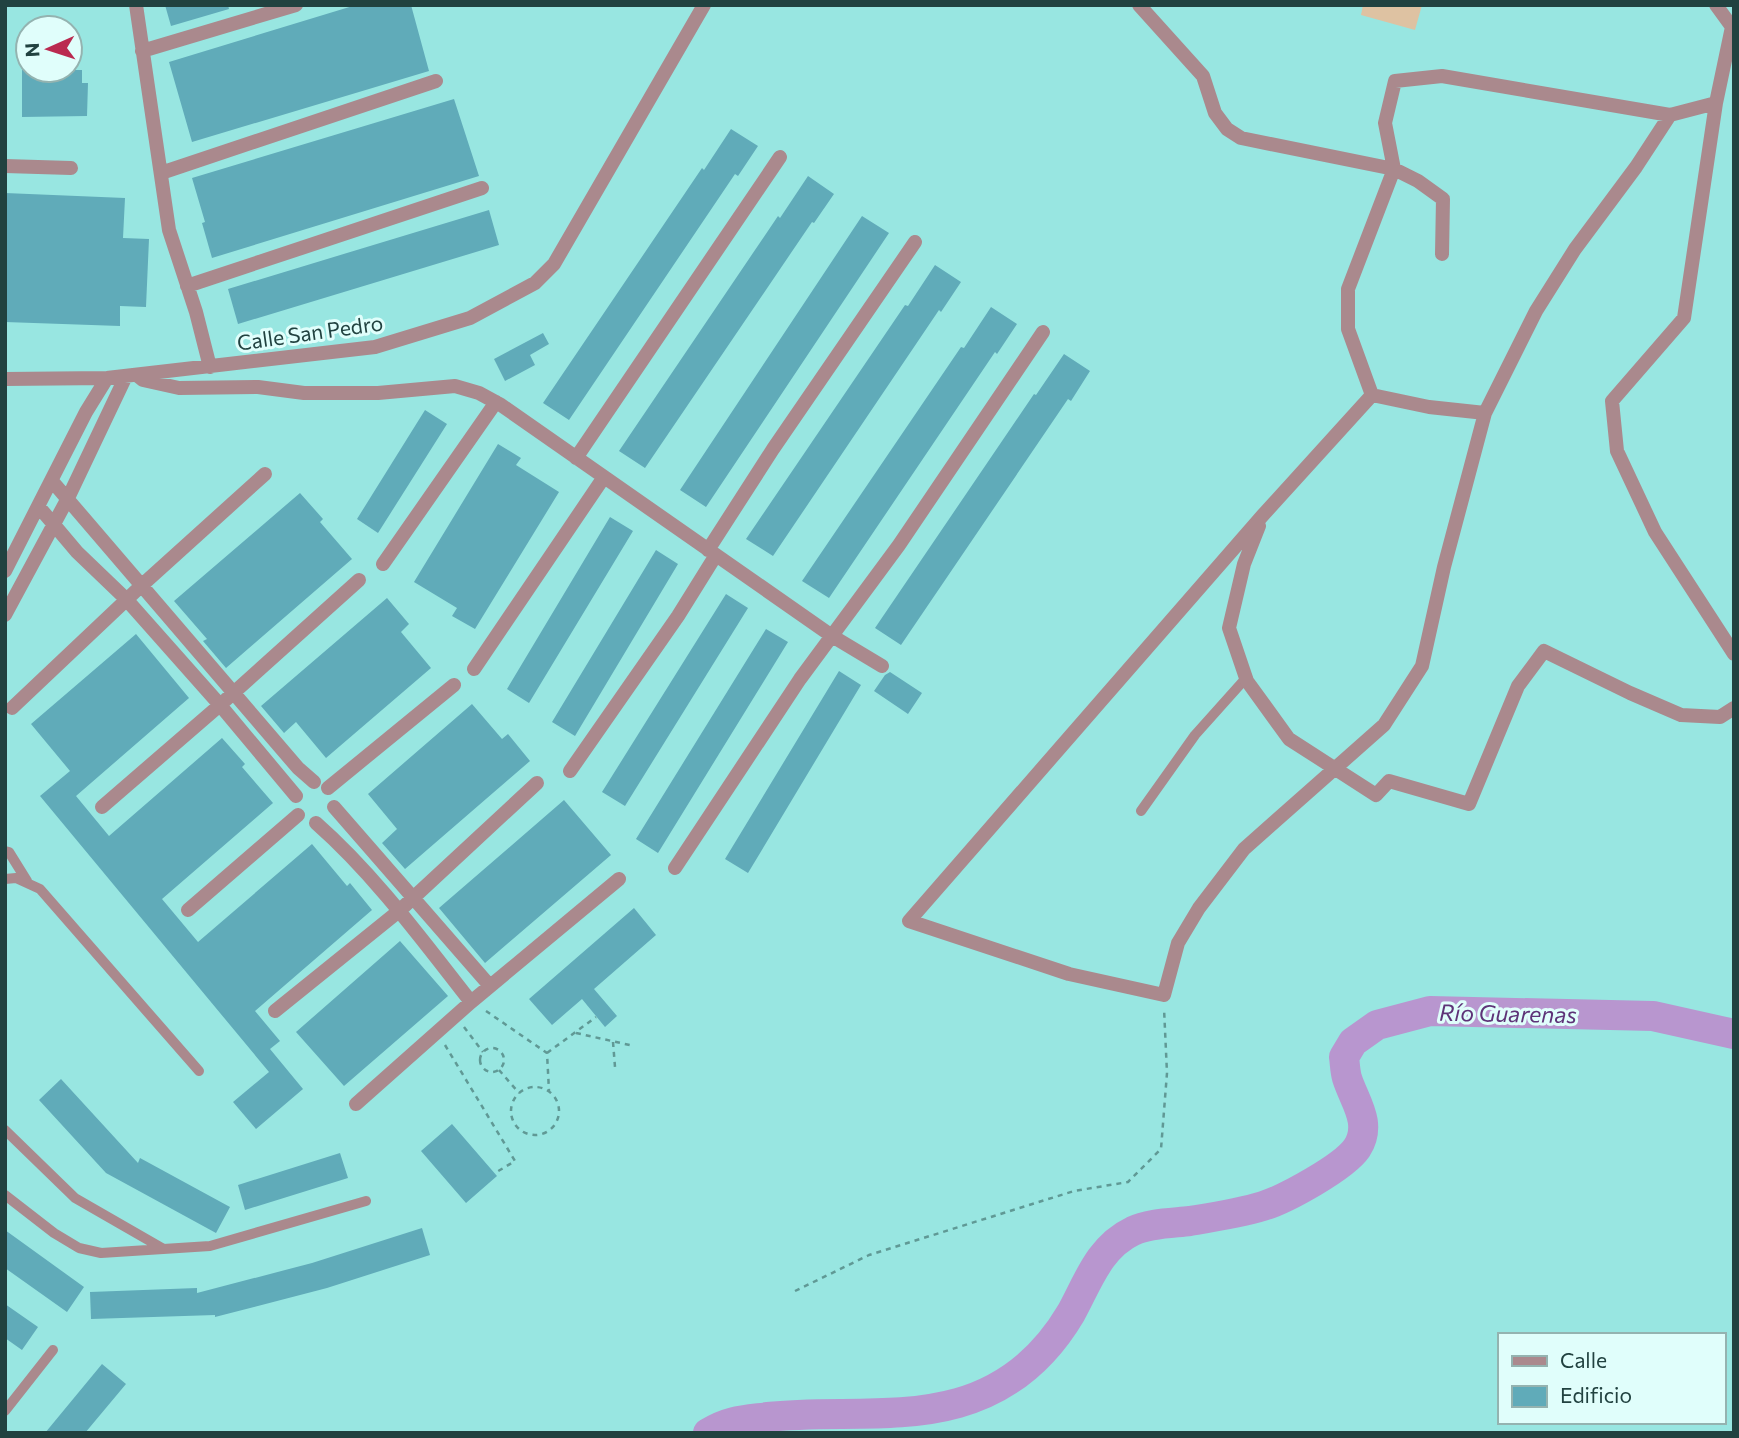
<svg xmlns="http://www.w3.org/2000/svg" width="1739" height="1438" font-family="Commissioner,sans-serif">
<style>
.green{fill:#dec2a2}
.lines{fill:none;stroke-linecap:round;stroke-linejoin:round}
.river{stroke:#b896cf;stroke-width:30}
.building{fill:#60abb9}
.path{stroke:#609995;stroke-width:2.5;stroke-dasharray:5 5;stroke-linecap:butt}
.lane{stroke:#aa898d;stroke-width:10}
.street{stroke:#aa898d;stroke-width:14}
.labels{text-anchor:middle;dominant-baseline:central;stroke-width:6;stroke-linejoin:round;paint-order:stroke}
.street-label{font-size:21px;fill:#214240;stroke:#e0fefb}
.water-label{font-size:23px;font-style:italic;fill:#5e3378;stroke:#e0fefb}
</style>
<rect width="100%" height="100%" fill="#98e6e1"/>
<path class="green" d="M1363 5H1422L1415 30 1361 15Z"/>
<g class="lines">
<path class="river" d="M708 1433C729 1420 744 1420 768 1417 830 1410 898 1420 958 1403 1008 1389 1045 1357 1071 1313 1088 1282 1099 1247 1133 1231 1149 1223 1173 1223 1190 1221 1214 1217 1240 1213 1263 1206 1286 1199 1344 1167 1357 1148 1373 1123 1354 1101 1347 1078 1345 1071 1345 1064 1344 1057L1353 1042 1377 1025 1430 1011 1653 1016 1734 1034"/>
</g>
<path class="building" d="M165 5H228L229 9 171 26Z
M356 5H411L429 71 192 142 169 62Z
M22 70H82V83H88L87 116 22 117Z
M454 99 479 176 212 258 202 223 205 222 192 178Z
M731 129 758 146 738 176 735 174 569 420 543 403 702 168 704 170Z
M808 176 834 194 814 223 812 222 645 468 619 451 778 216 780 218Z
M5 193 125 198 123 238 149 239 146 307 120 306V326L5 322Z
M489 210 499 245 238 324 228 289Z
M862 216 889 233 706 507 680 490Z
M935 265 961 282 941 312 939 310 773 556 746 539 905 305 908 306Z
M991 307 1017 324 997 354 995 352 829 598 802 581 961 347 964 348Z
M543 333 549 344 530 355 535 365 505 381 494 359Z
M1064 354 1090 371 1071 401 1068 399 901 645 875 628 1034 394 1036 395Z
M425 410 447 424 378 533 357 519Z
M498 444 521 458 516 465 559 492 475 629 452 616 457 608 414 582Z
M300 493 323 519 320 522 352 559 226 668 203 641 207 639 174 601Z
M610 517 633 531 529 703 507 689Z
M656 550 678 564 575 736 552 722Z
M726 594 748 608 625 806 602 792Z
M387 598 409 624 401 632 431 668 326 758 296 722 284 733 261 706Z
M766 629 788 642 658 853 636 839Z
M136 634 189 698 76 796 109 836 222 738 245 764 242 767 273 803 162 899 198 942 312 844 347 886 350 883 372 910 255 1011 280 1041 270 1049 303 1089 256 1129 233 1102 269 1072 40 796 70 771 31 724Z
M839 671 861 685 748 873 725 859Z
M890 672 922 693 908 714 874 691 885 675Z
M472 704 502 739 508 734 530 761 405 869 382 843 397 829 368 794Z
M564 800 611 855 485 963 439 908Z
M634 908 656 935 594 989 617 1016 605 1027 582 999 552 1025 529 999Z
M400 941 448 996 344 1086 296 1032Z
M61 1079 138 1163 140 1158 230 1207 216 1233 106 1173 39 1100Z
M452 1124 497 1176 466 1203 421 1151Z
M340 1153 348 1178 245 1210 238 1185Z
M422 1228 430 1255 327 1288 215 1317V1315L91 1319 90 1292 197 1288V1293L312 1263Z
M5 1230 84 1287 67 1312 5 1268Z
M5 1304 38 1327 22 1350 5 1338Z
M102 1364 126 1384 85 1433H45Z"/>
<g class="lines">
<path class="path" d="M486 1011 547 1053 549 1091
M464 1027 483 1052
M576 1033 634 1046
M613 1042 615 1067
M445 1045 515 1161 495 1173
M480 1060a12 12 0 1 1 24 0a12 12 0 1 1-24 0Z
M547 1053 596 1017
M499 1070 519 1093
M511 1111a24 24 0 1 1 48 0a24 24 0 1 1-48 0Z
M795 1291 869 1255 1074 1191 1128 1182 1161 1149 1167 1073 1164 1008"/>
<path class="lane" d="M1141 811 1195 735 1246 678
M5 851 9 852 27 881
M5 879 16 878 40 889 199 1071
M5 1130 75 1198 162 1248
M5 1195 54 1233 79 1248 101 1253 210 1246 366 1201
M5 1411 53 1350"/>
<path class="street" d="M136 5 169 230 196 312 210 367
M1139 5 1203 76 1215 113 1227 129 1241 138 1394 169 1418 181 1443 199 1442 254
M1716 5 1732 27 1716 103 1684 318 1612 401 1617 451 1655 532 1734 654
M142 51 296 5
M5 166 71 168
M161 173 436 81
M187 286 482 188
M138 376 143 380 179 388 258 387 304 393H378L455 386 479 393 501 405 832 636 882 666
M5 379 107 378 375 347 470 318 535 283 554 264 704 5
M1372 395 1263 515 909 921 1069 974 1164 995 1178 943 1199 908 1244 849 1384 725 1422 666 1444 567 1485 413 1536 311 1575 249 1636 167 1670 115
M1372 395 1348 329V289L1394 169 1385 123 1395 81 1442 76 1670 115 1716 103
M1372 395 1429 407 1485 413
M576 458 780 157
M52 481 298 768 314 782
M39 507 77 552 126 599 220 705 296 796
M1259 526 1244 564 1229 628 1247 681 1289 739 1376 795 1389 781 1469 804 1518 686 1544 651 1630 693 1681 715 1720 717 1734 708
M708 550 773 449 915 242
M383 564 496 402
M5 571 86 412 107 378
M5 615 68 498 126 376
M474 669 604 477
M12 708 141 586 265 474
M570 771 678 616 716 555
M328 788 454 685
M102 807 220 705 359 580
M334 807 490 986
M316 823C375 875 423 941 471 1002
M675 868 800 679 899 545 1043 332
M188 910 298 815
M275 1011 399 911 537 783
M356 1104 471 1002 619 879"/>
</g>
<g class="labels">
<g class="street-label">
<text transform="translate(310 332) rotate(-8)">Calle San Pedro</text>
</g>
<g class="water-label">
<text transform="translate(1508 1013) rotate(1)">Río Guarenas</text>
</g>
</g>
<rect width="1739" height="1438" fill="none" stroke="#214240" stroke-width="14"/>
<rect x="1498" y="1333" width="228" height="91" fill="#e0fefb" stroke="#94b3b0" stroke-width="2"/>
<rect x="1512" y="1356" width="35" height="10" fill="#aa898d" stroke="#94b3b0" stroke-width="2"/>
<text x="1560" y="1368" font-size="21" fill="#214240">Calle</text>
<rect x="1512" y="1386" width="35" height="21" fill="#60abb9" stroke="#94b3b0" stroke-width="2"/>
<text x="1560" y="1403" font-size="21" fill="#214240">Edificio</text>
<g transform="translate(49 49) rotate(267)"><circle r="33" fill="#e0fefb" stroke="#94b3b0" stroke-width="2"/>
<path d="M0-5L12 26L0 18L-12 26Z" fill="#ba2a50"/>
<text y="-10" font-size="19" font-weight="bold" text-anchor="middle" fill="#214240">N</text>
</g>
</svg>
